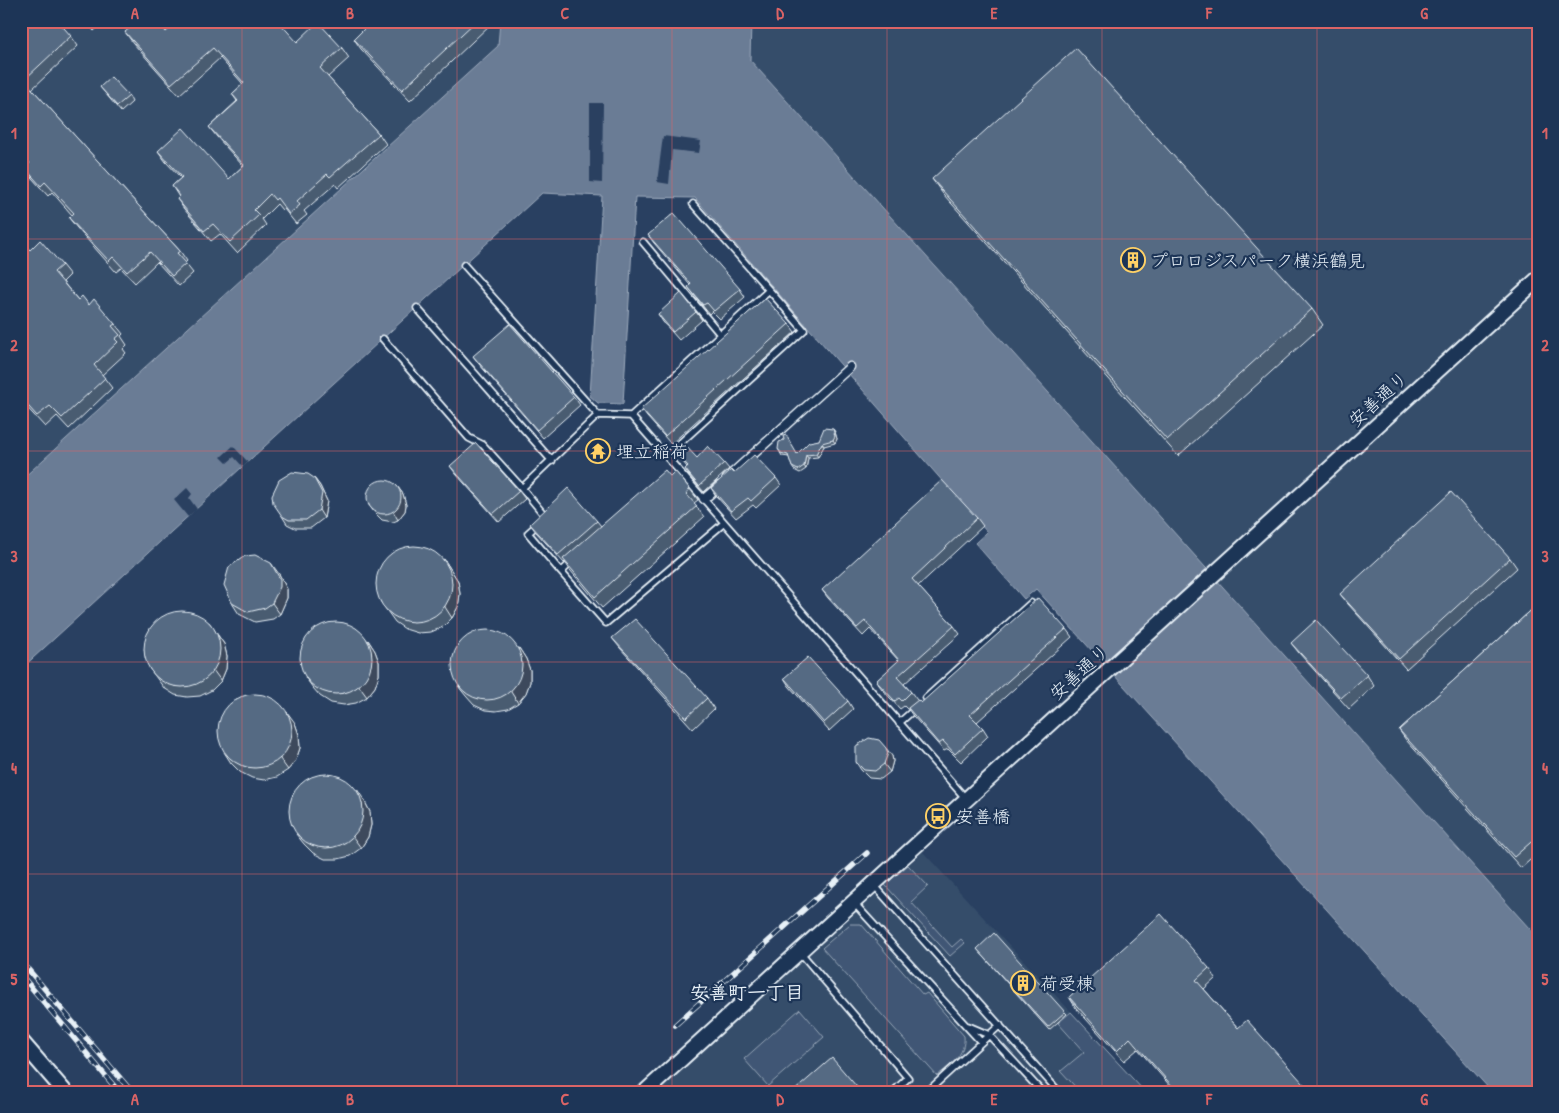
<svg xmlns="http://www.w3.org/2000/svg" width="1559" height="1113" font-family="'Patrick Hand','Klee One',sans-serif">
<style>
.built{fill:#364d6b}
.green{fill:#415774;stroke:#94a4b6}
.water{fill:#6b7c95;stroke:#9dabbd}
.pier{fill:#294061}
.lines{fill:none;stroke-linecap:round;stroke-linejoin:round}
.service-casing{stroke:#e8f1f8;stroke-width:9}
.pedestrian-casing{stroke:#e8f1f8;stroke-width:11}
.tertiary-casing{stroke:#e8f1f8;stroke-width:18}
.service{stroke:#1d3557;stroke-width:5.5}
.pedestrian{stroke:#1d3557;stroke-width:8}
.tertiary{stroke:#1d3557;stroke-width:14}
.rail-casing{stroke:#e8f1f8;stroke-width:5.5}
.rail{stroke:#1d3557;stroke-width:4;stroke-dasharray:11;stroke-linecap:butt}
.wall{fill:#495b71;stroke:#e8f1f8}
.shaded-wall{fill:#3c4a5c;stroke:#e8f1f8}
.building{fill:#556a83;stroke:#e8f1f8}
.grid{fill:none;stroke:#db6466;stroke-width:1;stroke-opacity:0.55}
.labels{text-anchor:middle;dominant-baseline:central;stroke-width:4.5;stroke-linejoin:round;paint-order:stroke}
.poi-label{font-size:18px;fill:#e8f1f8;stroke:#1d3557;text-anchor:start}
.street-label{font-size:18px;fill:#e8f1f8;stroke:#1d3557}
.neighbourhood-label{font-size:19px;font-weight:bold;fill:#e8f1f8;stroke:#1d3557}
.neatline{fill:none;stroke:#db6466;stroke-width:2}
.grid-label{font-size:16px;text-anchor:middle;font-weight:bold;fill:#db6466}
</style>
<rect width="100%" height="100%" fill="#294061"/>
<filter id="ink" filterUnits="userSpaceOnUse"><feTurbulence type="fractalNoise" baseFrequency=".02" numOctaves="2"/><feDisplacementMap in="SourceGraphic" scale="10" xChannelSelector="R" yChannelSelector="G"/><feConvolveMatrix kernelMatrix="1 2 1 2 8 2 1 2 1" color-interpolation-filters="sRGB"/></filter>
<g filter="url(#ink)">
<path class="built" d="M21 21H500L498 46 21 480Z
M751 21H1538V938L750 60Z
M923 852 1145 1092H657Z"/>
<path class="green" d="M908 865 928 886 911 902 952 947 961 939 965 943 950 956 885 885Z
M850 924H861L923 995 927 993 964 1036C966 1055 950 1065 937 1076L822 948Z
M800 1009 824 1037 768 1086 744 1059Z
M1071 1012 1145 1092H1080L1061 1071 1084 1052 1058 1023Z"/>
<path class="water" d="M500 21H751L750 60 1538 938V1092H1492L1036 589 1024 599 975 543 987 532 695 198 635 197 623 404 598 403 590 396 602 196 542 193 21 669V480L498 46Z"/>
<path class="pier" d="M590 103H603L602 183 590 182Z
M663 136 701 141 699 153 672 150 669 184 657 182Z
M233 446 248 462 243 467 234 457 227 463 221 457Z
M187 488 192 494 189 498 197 509 188 517 174 500Z"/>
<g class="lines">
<defs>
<path id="service" d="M643 242 720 334
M464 265 598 415
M417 308 552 461
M383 339 469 438 483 445 522 488 598 415 631 416 769 290 693 204
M631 416 967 800
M666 456 804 330 769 290
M522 488 546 517
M537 525 528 533 561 572
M572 562 561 572 606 623 724 523
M926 698 1031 603
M899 723 916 708
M874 885 1059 1092
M854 903 981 1042
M800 952 908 1078 893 1092
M968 1026 989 1035 1042 1092
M927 1092 1000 1025"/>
<path id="pedestrian" d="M727 478 850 367
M704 499 719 486"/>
<path id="tertiary" d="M21 1041 65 1092
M645 1092 1538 279"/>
</defs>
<use href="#service" class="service-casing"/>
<use href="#pedestrian" class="pedestrian-casing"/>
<use href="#tertiary" class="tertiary-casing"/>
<use href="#service" class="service"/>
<use href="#pedestrian" class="pedestrian"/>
<use href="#tertiary" class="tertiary"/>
<defs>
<path id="rail" d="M21 961 132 1092
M21 975 119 1092
M675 1025 867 853"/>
</defs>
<use href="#rail" class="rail-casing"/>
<use href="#rail" class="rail"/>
</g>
<path class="wall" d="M21 21 71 36 78 46 32 89 180 251 187 261 185 263 193 273 179 286 157 262 135 283 121 268 116 272 77 228 69 218 72 215 52 192 48 196 32 178 25 168 29 164 21 156Z
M85 21H105L94 31Z
M372 21H493V22L410 101 361 49 354 39Z
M125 32H166L297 42 342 48 349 58 328 77 379 134 386 144 338 188 335 184 304 211 307 215 296 224 284 209 282 210 277 204 262 219 266 225 237 253 220 234 211 241 184 209 177 199 179 197 172 186 181 178 166 162 158 151 229 179 243 166 217 137 209 127 237 101 232 94 243 84 220 58 179 95 133 43Z
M100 87 129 96 132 102 121 112Z
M932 179 1312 309 1323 325 1178 456 943 194Z
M21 220 24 224 21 227Z
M648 235 740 289 745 297 720 319 712 311 709 314 688 287 690 285 654 243Z
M21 241 30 250 62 265 70 275 63 282 78 300 89 305 115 324 123 334 121 336 127 345 123 349 126 353 102 375 112 388 69 429 57 416 45 427 21 401Z
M696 312 702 320 679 340 663 322 658 314Z
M789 324 795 332 671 444 647 417 641 409Z
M473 356 574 397 580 405 543 438 479 364Z
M833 429 835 432 837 439 835 443 824 446 818 457 808 458 806 469 800 473 794 470 792 467 789 457 782 456 778 449 798 454 819 440Z
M674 451 697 458 724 463 729 469 704 492 689 475 685 469 687 467Z
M450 466 519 491 525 499 499 522 456 474Z
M734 473 776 478 781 485 756 508 753 505 736 518 716 496 711 488Z
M670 476 690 489 698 500 694 503 704 517 602 608 570 570 565 562 564 563 536 532 530 524 597 521 601 526Z
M314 478 320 486 327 501 324 518 311 528H295L287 524 282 516Z
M397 486 403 494 406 505 405 511 398 520 393 522 382 520 374 512 368 504Z
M977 518 983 526 918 586 954 626 960 634 904 684 911 692 917 700 921 703 1066 629 1072 637 977 722 983 728 988 736 961 762 948 749 944 751 913 716 908 709H907L904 706 900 709 882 689 876 681 899 661 870 629 863 636 828 598 822 590Z
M1510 558 1517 568 1406 669 1348 604 1340 594Z
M444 559 458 581 460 594 458 607 452 618 443 627 431 632 418 633 405 629 395 622 380 601Z
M279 574 287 589V598L280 614 273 619 255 622 239 614 232 603Z
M1538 604V853L1521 868 1406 740 1399 730Z
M209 622 224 644 227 656 226 669 221 681 212 690 200 696 187 697 175 695 164 688 149 668Z
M612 638 707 698 714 709 693 729 620 648Z
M368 640 375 651 379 662V675L375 687 367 697 356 703 344 705 331 703 320 696 313 688 305 677Z
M1291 643 1367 675 1374 686 1349 709 1299 653Z
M519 648 526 659 530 670V682L526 693 518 703 508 709 496 711 485 710 474 705 466 696 458 686Z
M784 678 848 701 853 709 829 731 789 686Z
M295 723 299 735 300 748 296 760 288 770 277 777 264 780 252 778 240 772 231 763 224 752Z
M892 756 893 761 890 772 881 779 869 778 861 770 856 762Z
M364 800 370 812 371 825 368 837 361 848 350 856 338 859H325L313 853 304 844 296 834Z
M977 949 1065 1012 1067 1014 1049 1030Z
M1209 968 1216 978 1204 989 1238 1028 1172 1088 1138 1049 1124 1061 1076 1008 1069 997Z
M857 1087 861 1092H793Z"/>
<path class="shaded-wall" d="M833 429 835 432 837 439 835 443 833 440Z
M822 443 824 446 818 457 816 454Z
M806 455 808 458 806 469 804 466Z
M314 478 320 486 327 501 324 518 319 510Z
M397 486 403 494 406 505 405 511 398 520 393 511Z
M444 559 458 581 460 594 458 607 452 618 445 607Z
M271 563 279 574 287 589V598L280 614 272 603Z
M216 633 224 644 227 656 226 669 221 681 213 670Z
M368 640 375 651 379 662V675L375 687 367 697 359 686Z
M519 648 526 659 530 670V682L526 693 518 703 511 692Z
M287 712 295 723 299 735 300 748 296 760 288 770 280 759Z
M886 748 892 756 893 761 890 772 884 764Z
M357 789 364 800 370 812 371 825 368 837 361 848 353 837Z"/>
<path class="building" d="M21 21H58L71 36 24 80 180 251 177 253 186 263 172 276 150 252 127 272 113 257 109 261 69 218 74 213 45 182 41 186 25 168 30 163 21 154Z
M138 21H157L166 32 178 21H278L297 42 318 22 342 48 320 68 379 134 330 177 327 174 297 201 300 205 289 214 277 198 275 200 270 194 254 210 259 215 230 242 213 224 204 231 177 199 180 196 172 186 182 177 158 151 183 128 229 179 244 165 209 127 238 101 232 94 244 83 213 48 171 84 125 32Z
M372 21H476L402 90 354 39Z
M1076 48 1312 309 1167 440 932 179Z
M111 77 129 96 117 106 100 87Z
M674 213 740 289 714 311 707 303 703 305 688 287 691 284 648 235Z
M40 240 62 265 54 272 78 300 82 296 89 305 94 299 115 324 112 326 120 335 115 339 118 342 94 365 105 378 62 418 50 406 37 416 21 398V241L30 250Z
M681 293 696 312 673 332 658 314Z
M765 298 789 324 665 436 641 409Z
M510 324 574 397 537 430 473 356Z
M824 428 833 429 835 436 833 440 822 443 816 454 806 455 804 466 798 470 792 467 788 455 781 453 778 449 779 442 784 440 783 436 786 435 797 454 809 442 819 440Z
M476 443 519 491 493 514 450 466Z
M683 443 697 458 708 446 724 463 699 486 685 469 688 466 674 451Z
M754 455 776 478 751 501 748 498 731 511 711 488 731 470 734 473Z
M665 470 670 476 675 471 690 489 686 494 697 506 595 597 563 559Z
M292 472 308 474 314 478 322 493 319 510 306 520H289L282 516 273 503 272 495 279 480Z
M942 480 977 518 912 579 954 626 897 677 911 692 902 701 899 698 895 701 876 681 899 660 865 621 857 628 822 590Z
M367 497a17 17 0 1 1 34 0a17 17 0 1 1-34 0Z
M568 488 597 521 558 555 530 524Z
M1451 492 1510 558 1399 659 1340 594Z
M376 584a38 38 0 1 1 76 0a38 38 0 1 1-76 0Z
M255 555 271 563 280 579V587L272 603 265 608 248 612 232 603 224 585 229 567 245 556Z
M1038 598 1066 629 970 715 983 728 955 754 943 741 939 744 908 708 918 700 921 703Z
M1538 604V836L1514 857 1399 730Z
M144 649a38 38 0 1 1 76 0a38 38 0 1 1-76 0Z
M635 619 707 698 686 718 612 638Z
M1316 620 1367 675 1341 698 1291 643Z
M300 658a36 36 0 1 1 72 0a36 36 0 1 1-72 0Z
M452 665a35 35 0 1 1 70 0a35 35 0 1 1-70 0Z
M808 657 848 701 824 723 784 678Z
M218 731a37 37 0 1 1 74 0a37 37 0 1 1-74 0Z
M869 738 879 740 886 748 888 753 884 764 875 771 864 770 856 762V746Z
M289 811a37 37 0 1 1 74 0a37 37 0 1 1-74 0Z
M1161 914 1209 968 1196 980 1238 1028 1247 1020 1311 1092H1168L1173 1087 1130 1038 1117 1051 1069 997Z
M994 933 1065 1012 1048 1027 977 949Z
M832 1058 857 1087 852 1092H793Z"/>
</g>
<path class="grid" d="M242 21V1092M457 21V1092M672 21V1092M887 21V1092M1102 21V1092M1317 21V1092M21 239H1538M21 451H1538M21 662H1538M21 874H1538"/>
<defs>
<symbol id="building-ring" viewBox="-11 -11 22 22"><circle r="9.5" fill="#1d3557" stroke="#ffd166" stroke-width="1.5"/><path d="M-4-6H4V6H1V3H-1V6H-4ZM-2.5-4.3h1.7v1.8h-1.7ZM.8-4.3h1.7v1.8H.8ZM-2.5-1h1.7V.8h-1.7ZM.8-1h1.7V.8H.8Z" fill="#ffd166"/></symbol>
<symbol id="temple-ring" viewBox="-11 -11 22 22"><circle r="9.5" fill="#1d3557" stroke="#ffd166" stroke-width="1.5"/><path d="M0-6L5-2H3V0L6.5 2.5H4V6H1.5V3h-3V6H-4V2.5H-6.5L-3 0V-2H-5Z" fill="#ffd166"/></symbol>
<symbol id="bus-ring" viewBox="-11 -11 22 22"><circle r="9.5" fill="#1d3557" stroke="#ffd166" stroke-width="1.5"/><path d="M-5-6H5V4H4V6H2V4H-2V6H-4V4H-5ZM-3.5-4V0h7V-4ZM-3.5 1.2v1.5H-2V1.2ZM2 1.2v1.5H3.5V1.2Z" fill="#ffd166"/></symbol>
</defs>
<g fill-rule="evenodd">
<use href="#building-ring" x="1119" y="246" width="28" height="28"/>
<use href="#temple-ring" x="584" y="437" width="28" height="28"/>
<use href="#bus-ring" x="924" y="802" width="28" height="28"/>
<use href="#building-ring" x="1009" y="969" width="28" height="28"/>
</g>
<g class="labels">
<g class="poi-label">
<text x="1150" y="260">プロロジスパーク横浜鶴見</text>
<text x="616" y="451">埋立稲荷</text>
<text x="956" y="816">安善橋</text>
<text x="1040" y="983">荷受棟</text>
</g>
<g class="street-label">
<text transform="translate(1378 399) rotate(-42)">安善通り</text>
<text transform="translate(1079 672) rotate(-42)">安善通り</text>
</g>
<g class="neighbourhood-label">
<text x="747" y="992">安善町一丁目</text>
</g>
</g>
<rect width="1559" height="1113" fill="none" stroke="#1d3557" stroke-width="55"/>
<rect x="28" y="28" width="1504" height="1058" class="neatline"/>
<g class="grid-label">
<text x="135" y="19">A</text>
<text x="350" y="19">B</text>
<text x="565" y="19">C</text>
<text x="780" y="19">D</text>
<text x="994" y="19">E</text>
<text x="1209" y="19">F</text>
<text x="1424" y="19">G</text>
<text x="14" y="139">1</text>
<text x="1545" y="139">1</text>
<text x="14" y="351">2</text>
<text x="1545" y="351">2</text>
<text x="14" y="562">3</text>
<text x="1545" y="562">3</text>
<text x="14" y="774">4</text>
<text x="1545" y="774">4</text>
<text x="14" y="985">5</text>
<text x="1545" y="985">5</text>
<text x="135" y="1105">A</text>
<text x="350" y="1105">B</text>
<text x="565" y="1105">C</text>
<text x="780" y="1105">D</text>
<text x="994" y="1105">E</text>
<text x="1209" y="1105">F</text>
<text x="1424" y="1105">G</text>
</g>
</svg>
